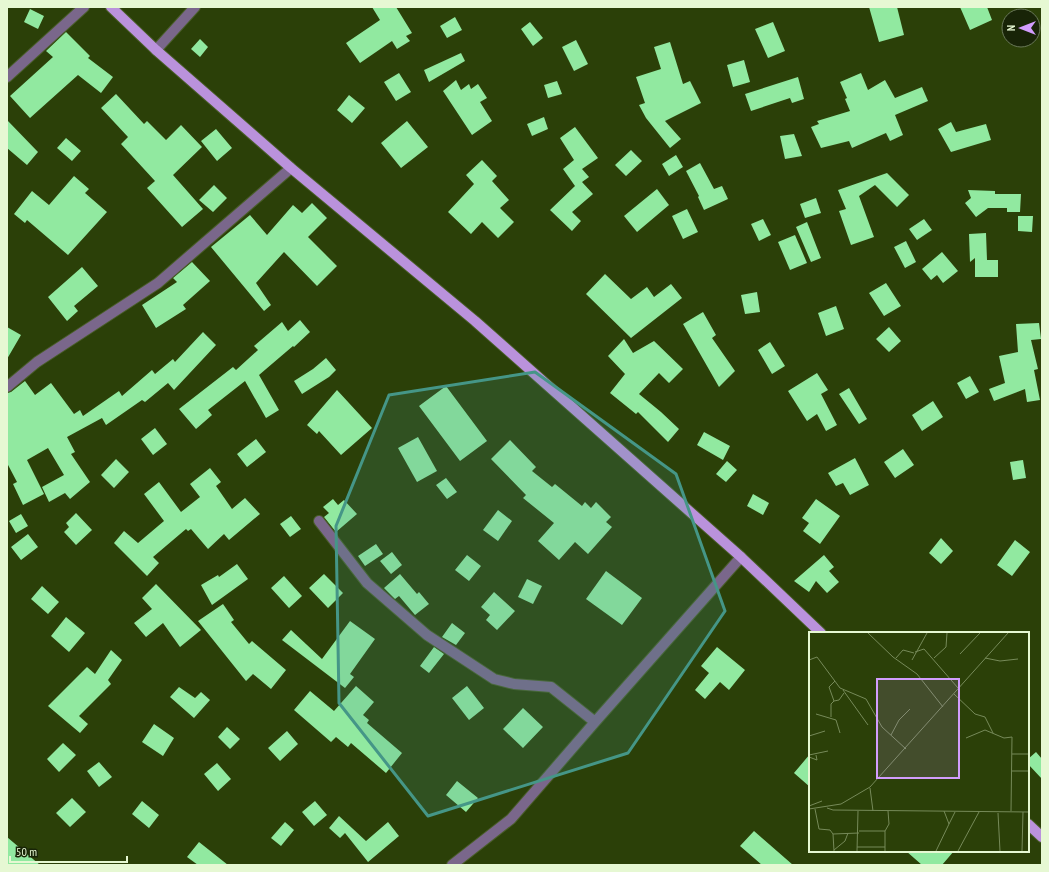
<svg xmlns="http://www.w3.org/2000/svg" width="1049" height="872" font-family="'PT Sans Narrow',sans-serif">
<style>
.building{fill:#91e9a0}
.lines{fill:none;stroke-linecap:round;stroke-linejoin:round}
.minor-casing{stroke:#495d28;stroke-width:12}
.major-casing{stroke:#495d28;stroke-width:12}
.minor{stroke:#7a678b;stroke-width:10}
.major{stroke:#ba92dc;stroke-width:10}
.marked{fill:#459687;fill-opacity:0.2;stroke:#459687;stroke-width:3;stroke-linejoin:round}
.inset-road{fill:none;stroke:#768a59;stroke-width:1}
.view{fill:#d29dfd;fill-opacity:0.15;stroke:#d29dfd;stroke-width:2}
.inset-edge{fill:none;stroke:#e6f8d3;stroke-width:2}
</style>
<rect width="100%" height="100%" fill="#2b4008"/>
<path class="building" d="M372 7H396L412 33 406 36 410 41 397 49 392 41 360 63 346 43 380 20Z
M869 7H897L904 35 879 42Z
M960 7H987L992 20 970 30Z
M30 9 44 16 38 29 24 22Z
M455 17 462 30 447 38 440 26Z
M530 22 543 38 533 46 521 29Z
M773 22 785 51 768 58 755 29Z
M66 32 90 56 88 58 113 77 101 93 78 75 30 118 10 96 53 57 46 51Z
M200 39 208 47 200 57 191 49Z
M576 40 588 64 574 71 562 47Z
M670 42 683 84 690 81 701 103 665 121 681 139 670 148 646 118 639 105 645 103 636 77 661 69 654 47Z
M461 53 465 61 429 82 424 70Z
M744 60 750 82 733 87 727 65Z
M399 73 411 92 396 101 384 82Z
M861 73 868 90 885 80 895 98 922 87 928 101 895 115 903 135 890 141 886 133 852 148 849 141 821 148 811 127 819 124 817 121 850 111 845 99 847 98 840 82Z
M798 77 804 99 792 103 790 98 751 111 745 94Z
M456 80 461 90 469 84 471 89 478 84 487 98 480 102 492 121 472 135 443 91Z
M557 81 562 94 548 98 544 85Z
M116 94 144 124 147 121 166 140 181 125 202 147 173 175 203 209 182 227 147 188 155 181 121 144 128 137 101 108Z
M349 95 365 108 352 123 337 110Z
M544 117 548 129 532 136 527 124Z
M7 120 38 152 27 165 7 148Z
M407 121 428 147 401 168 381 143Z
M951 122 956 132 986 124 991 140 951 152 938 129Z
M575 127 598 158 582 169 589 177 582 182 593 194 572 212 581 221 572 231 550 210 575 186 563 169 574 160 560 138Z
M216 129 232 148 217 161 201 141Z
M794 134 802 156 785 159 780 136Z
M66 138 81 151 72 161 57 148Z
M631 150 642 161 626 176 615 165Z
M676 155 683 167 669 176 662 164Z
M482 160 497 176 492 181 509 200 500 208 514 222 498 238 482 222 471 234 448 212 474 184 466 175Z
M700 163 714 189 722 186 728 199 704 210 698 197 699 196 686 171Z
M887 173 909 195 897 207 875 185 859 196 874 237 851 245 839 211 846 209 838 190Z
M74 176 89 189 85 193 107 212 68 255 27 220 25 223 14 214 32 191 49 205Z
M214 185 227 198 213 212 199 200Z
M657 189 669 205 637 232 624 216Z
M968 190 995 191V194H1021L1020 212H1007V208H988L976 217 965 203 971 198Z
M816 198 821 213 805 218 800 204Z
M312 203 327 218 308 237 337 266 317 286 284 252 256 283 271 305 264 311 211 247 250 215 267 235 293 205 302 213Z
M687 209 698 232 683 239 672 216Z
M1018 216H1033L1032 232 1018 231Z
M763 219 771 235 759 241 751 224Z
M924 219 932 230 917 240 909 229Z
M807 222 821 258 811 262 796 227Z
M986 233 987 260H998V277H975V258L970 262 969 234Z
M795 235 807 263 790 270 778 242Z
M906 241 916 262 905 268 894 247Z
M942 252 958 271 943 283 937 275 931 280 922 269Z
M192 262 210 281 183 305 186 309 156 328 142 305 177 282 173 278Z
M82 267 98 286 74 306 78 311 67 321 48 297Z
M605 274 631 299 647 287 654 297 671 284 682 298 631 338 586 294Z
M886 283 901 306 884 316 869 293Z
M757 292 760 312 745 314 741 295Z
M836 306 844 329 826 336 818 313Z
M703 312 716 335 712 338 735 371 719 387 683 324Z
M300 320 310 332 294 347 293 346 259 375 279 410 266 418 245 381 208 410 212 415 196 429 179 409 233 367 236 370 258 350 254 346 282 322 288 331Z
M1039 323 1041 339 1031 340 1038 369 1034 370 1040 400 1027 402 1025 389 994 401 989 389 1005 383 999 356 1018 352 1016 324Z
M7 327 21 335 7 359Z
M889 327 901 341 889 352 876 339Z
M203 332 216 345 174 390 168 383 145 402 142 400 106 425 102 418 67 437 75 452 71 454 90 482 70 499 65 493 49 502 42 487 64 475 48 448 27 460 44 494 23 505 13 484 17 482 7 463V393L11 392 25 381 35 395 51 383 74 414 80 410 83 416 119 391 122 396 152 370 155 374 173 359 175 362Z
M624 339 633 353 654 341 683 369 669 383 659 373 639 394 661 412 679 429 668 442 638 412 636 414 610 393 625 374 608 356Z
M770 342 785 366 772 374 758 350Z
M326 358 336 370 329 377 302 394 294 381 313 369Z
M817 373 828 390 821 394 837 425 826 431 817 414 807 421 788 391Z
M970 376 979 392 966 399 957 383Z
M446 386 487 441 460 461 419 406Z
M849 388 867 419 859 424 839 394Z
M337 390 372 428 341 455 319 431 317 434 307 425Z
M933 401 943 417 922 431 912 415Z
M155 428 167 444 153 455 141 439Z
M704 432 730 446 723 460 697 445Z
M418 437 437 471 417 482 398 448Z
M256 439 266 452 247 467 237 454Z
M510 440 536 467 532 471 552 487 555 484 582 506 585 502 591 508 596 502 611 517 606 522 612 527 588 554 575 542 559 560 538 541 554 523 523 498 526 495 491 459Z
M903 449 914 465 895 478 884 462Z
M855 458 869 485 850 495 843 483 836 486 828 473Z
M116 459 129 472 114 488 101 475Z
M1023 460 1026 478 1013 480 1010 462Z
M727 461 737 470 726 482 716 474Z
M210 468 221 482 216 486 232 509 245 498 260 514 229 540 224 534 208 549 191 529 188 531 186 529 153 557 159 563 147 576 114 543 124 531 138 543 164 521 144 494 159 482 181 512 200 497 190 484Z
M446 478 457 492 447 499 436 485Z
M753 494 769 503 763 515 747 506Z
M333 499 338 505 344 500 357 514 336 532 324 517 329 513 323 507Z
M816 499 840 516 820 544 803 531 809 523 802 518Z
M498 510 512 521 498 541 483 530Z
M76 513 92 530 76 545 64 532 69 527 66 523Z
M21 514 28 526 16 533 9 521Z
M291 516 301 529 290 537 280 524Z
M28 534 38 547 21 560 11 547Z
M941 538 953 551 941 564 929 553Z
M1015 540 1030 552 1012 576 997 565Z
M376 544 383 554 365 566 358 556Z
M392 552 402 565 391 574 380 561Z
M467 555 481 566 469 581 455 570Z
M824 555 834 567 829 571 839 582 827 593 816 581 809 592 794 581Z
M237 564 248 579 212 605 201 585 218 575 219 577Z
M606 571 642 598 622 625 586 599Z
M324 574 343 593 328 608 309 588Z
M400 574 417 594 419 592 429 604 415 615 399 596 395 599 384 588Z
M284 576 302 596 289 608 271 588Z
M527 579 542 586 533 604 518 597Z
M156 584 201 630 180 647 163 623 146 637 134 623 152 609 142 598Z
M42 586 59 602 48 614 31 599Z
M494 592 515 611 497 630 486 620 490 615 481 607Z
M223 604 234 620 231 622 249 644 252 641 286 670 271 689 253 674 246 681 198 621Z
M66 617 85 633 69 652 51 636Z
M350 621 375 639 350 674 354 677 345 688 282 640 291 630 322 659Z
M452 623 465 633 456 645 442 637Z
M434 647 444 654 429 673 420 666Z
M717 647 745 670 729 690 720 682 705 699 695 690 709 673 701 666Z
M111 650 122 660 108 680 111 684 79 716 88 724 80 733 48 706 87 667 95 674Z
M356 686 374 702 363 715 369 720 367 723 402 753 386 773 351 743 348 747 336 737 331 742 294 710 310 691 334 711Z
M467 686 484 708 469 720 452 698Z
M179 687 195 698 201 692 210 700 194 718 170 697Z
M523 708 543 727 523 748 503 729Z
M154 724 174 738 163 756 142 742Z
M227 727 240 739 230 749 218 737Z
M287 731 298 744 280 761 268 748Z
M63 743 76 755 59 772 47 759Z
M1036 752 1042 759V779L1028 764V759Z
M810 754V787L794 773Z
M99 762 112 777 99 787 87 771Z
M217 763 231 779 218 791 204 774Z
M457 781 478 798 466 812 446 795Z
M72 798 86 812 70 827 56 813Z
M142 801 159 815 149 828 132 814Z
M315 801 327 815 314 826 302 812Z
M339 816 366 841 388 822 399 836 368 862 345 833 340 838 329 828Z
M285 822 294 830 281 846 271 838Z
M754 831 793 865H762L740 846Z
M7 837 40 865H7Z
M199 842 228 865H198L187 857Z
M906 851H954L942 865H922Z"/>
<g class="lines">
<defs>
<path id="minor" d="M156 50 195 7
M7 77 84 7
M7 387 37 362 158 283 291 168
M319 521 367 583 427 635 494 679 514 684 551 687 595 722
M452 865 511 819 595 722 741 557"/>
<path id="major" d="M111 7 156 50 291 168 475 321 741 557 821 633
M1028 824 1042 837"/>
</defs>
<use href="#minor" class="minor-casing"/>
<use href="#major" class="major-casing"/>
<use href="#minor" class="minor"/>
<use href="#major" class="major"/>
</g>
<path class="marked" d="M535 372 676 474 725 611 628 753 428 816 339 703 336 526 389 395Z"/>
<g transform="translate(809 632)">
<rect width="220" height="220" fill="#2b4008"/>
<path class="inset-road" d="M59 1 84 25 108 42 134 75M106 20 115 17 149 56M151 22 171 1M87 26 94 18 105 21M125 26 137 15 138 1M176 26 191 29 209 27M0 28 8 25 31 56 57 67 73 95 97 117M103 28 118 1M34 58 59 93M145 62 166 82 176 85 184 101M25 69 30 68 35 61M7 82 27 88 31 101M22 85V72L25 69 20 55 26 49M82 103 90 88 101 77M0 104 16 99M157 106 176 98 195 106 203 105 202 179M203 122H220M0 123 19 119M0 125 8 128 7 123M203 139H220M61 156 64 179M0 174 13 169M18 176 24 178 220 180M0 177 32 172 61 155 199 1M6 177 10 197 21 198 24 202M189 181 191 219M140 192 146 180M50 199H76M48 215H76M25 218 36 209 39 201M25 219 24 202 50 201M48 219 49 179M76 219V199L80 192 79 179M127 219 140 192 135 179M149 219 170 180M213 219 214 180"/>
<path class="view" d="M68 47H150V146H68Z"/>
<rect width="220" height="220" class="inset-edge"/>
</g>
<rect width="1049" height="872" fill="none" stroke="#e6f8d3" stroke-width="16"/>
<g transform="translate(1021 28) rotate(270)"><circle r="19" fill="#182407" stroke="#6a7959"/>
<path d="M0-3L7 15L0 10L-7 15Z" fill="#d29dfd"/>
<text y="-6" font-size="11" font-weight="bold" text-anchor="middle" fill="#e6f8d3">N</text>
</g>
<path d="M10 856v6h117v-6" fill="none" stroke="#e6f8d3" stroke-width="2"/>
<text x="16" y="856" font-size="12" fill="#e6f8d3" stroke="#182407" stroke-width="3" paint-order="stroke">50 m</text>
</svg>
